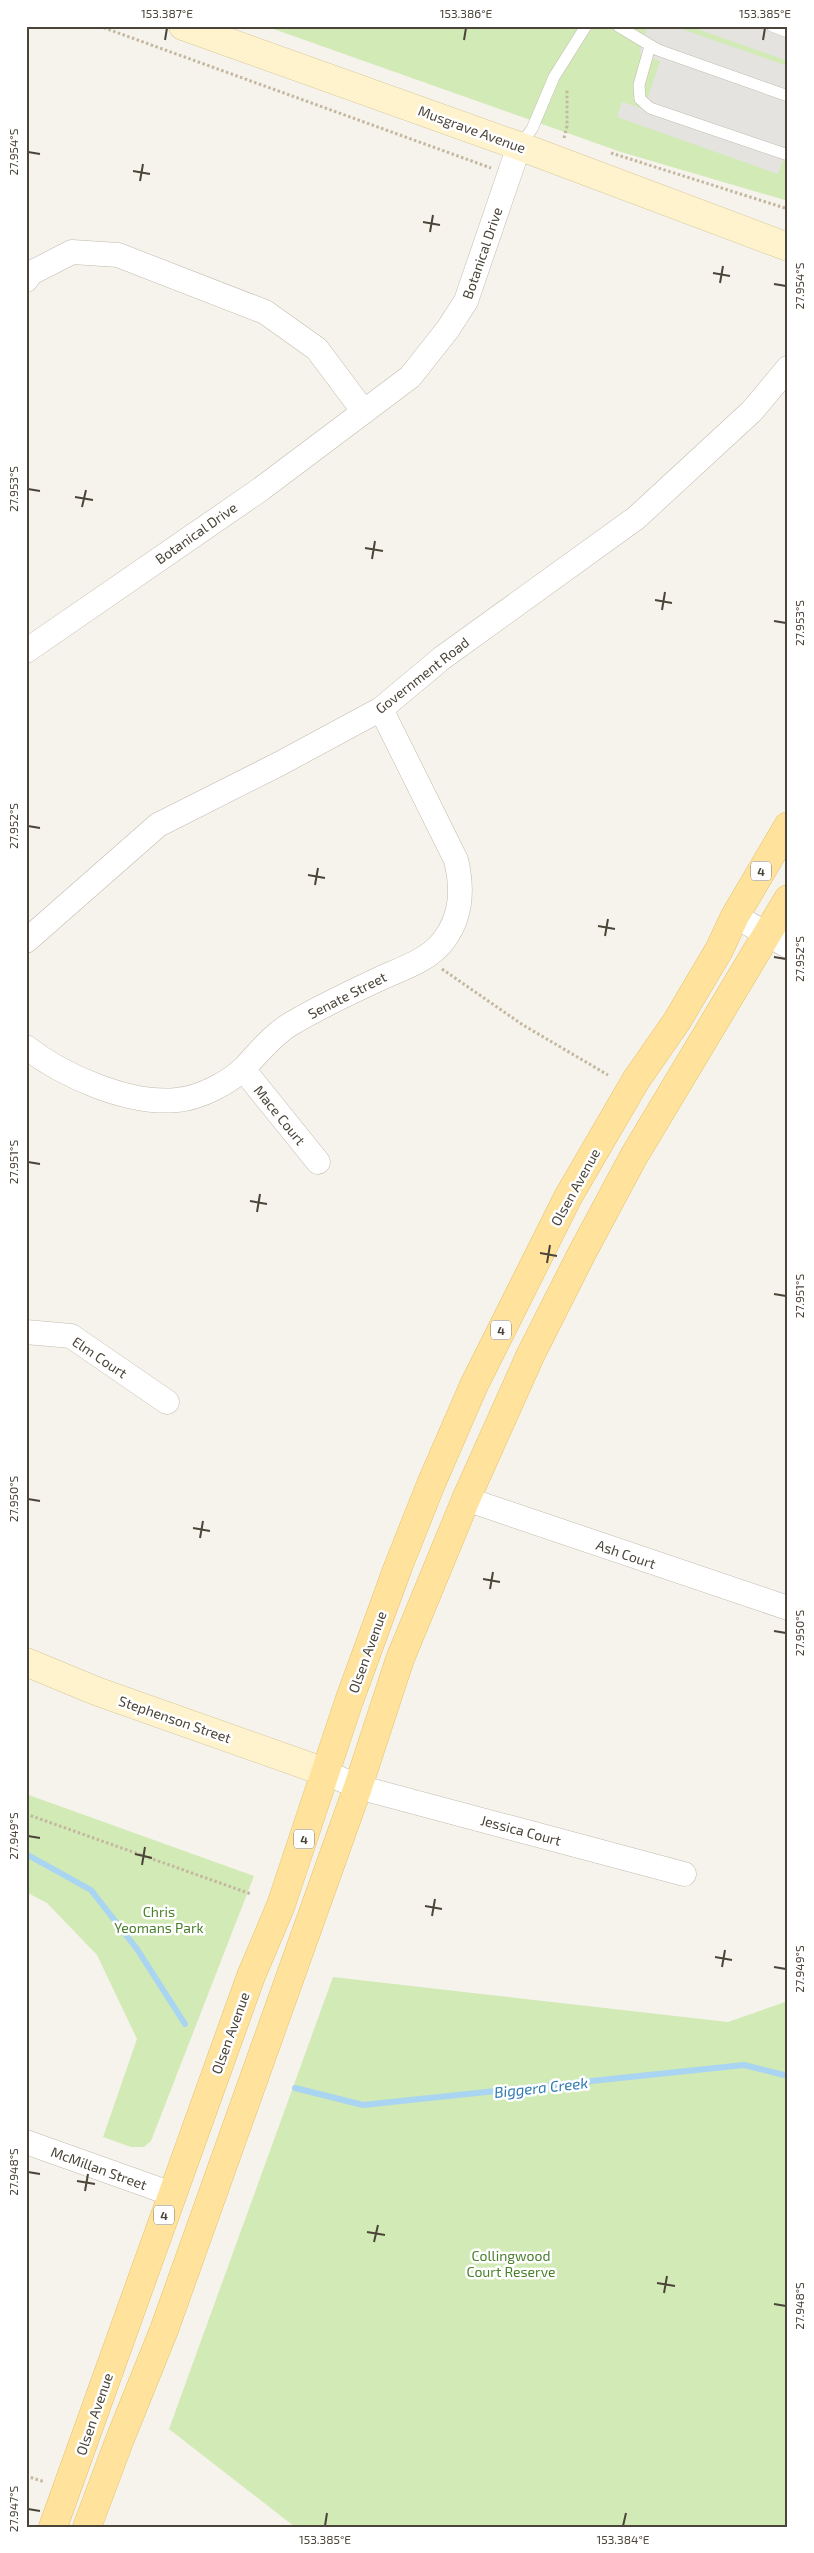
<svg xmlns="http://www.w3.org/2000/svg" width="814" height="2553" font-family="'Exo 2',sans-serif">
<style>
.green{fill:#d2eab5}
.parking{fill:#e5e3e0}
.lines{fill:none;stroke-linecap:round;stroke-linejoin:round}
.stream{stroke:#a9d4f2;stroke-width:6}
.lane-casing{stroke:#c2bbae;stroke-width:12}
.street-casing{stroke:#c2bbae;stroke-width:25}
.secondary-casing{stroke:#d6c79b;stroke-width:29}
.primary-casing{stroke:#e6c16a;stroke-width:29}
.path{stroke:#c4b79f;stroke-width:3;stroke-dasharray:2.5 2.5;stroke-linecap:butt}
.lane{stroke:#fff;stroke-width:11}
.street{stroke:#fff;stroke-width:24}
.secondary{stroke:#fff3cd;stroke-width:28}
.primary{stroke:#ffe39c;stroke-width:28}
.ticks{fill:none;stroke:#4b4439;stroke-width:2}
.labels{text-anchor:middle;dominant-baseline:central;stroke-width:5;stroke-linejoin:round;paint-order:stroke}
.shield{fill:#fff;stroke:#817c74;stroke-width:1}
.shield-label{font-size:12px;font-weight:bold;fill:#4b4439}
.street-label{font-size:14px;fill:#4b4439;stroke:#fff}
.park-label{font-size:14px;fill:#4a7f2a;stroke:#fff}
.water-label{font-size:15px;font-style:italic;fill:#2e7ab2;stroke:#fff}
.neatline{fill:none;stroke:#4b4439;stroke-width:2}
.ticks-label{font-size:12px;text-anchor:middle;fill:#4b4439}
</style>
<rect width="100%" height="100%" fill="#f6f3ec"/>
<path class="green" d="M265 26H788V201L621 152Z
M26 1794 254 1876 151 2141 144 2147H131L103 2137 137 2039 97 1955 47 1903 26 1892Z
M333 1977 728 2022 788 2001V2527H295L169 2429Z"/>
<path class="parking" d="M648 26H673L788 66V158H784L778 174 617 117 622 102 644 109 660 61 639 53Z
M689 26H788V61Z"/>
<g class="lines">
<path class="stream" d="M26 1854 91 1890 137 1949 185 2024
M295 2088 363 2105 744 2065 788 2076"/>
<defs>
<path id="lane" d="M618 26 658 50 788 96
M772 26 788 32
M650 46 639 85 640 99 650 108 788 155
M519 146 532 129 554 77 586 26"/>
<path id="street" d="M26 280 31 273 72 252 118 255 265 312 317 349 364 412
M26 651 261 489 410 377 448 329 466 301 519 146
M735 916 788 946
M26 941 158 825 279 764 381 709 442 658 636 518 752 411 788 368
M26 1047C63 1076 129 1105 177 1100 200 1098 229 1083 245 1067 259 1052 272 1036 289 1025 317 1008 347 994 377 980 400 969 429 961 444 940 462 916 463 889 456 860L381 709
M243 1069 318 1162
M26 1332 71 1336 167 1402
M466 1499 788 1608
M325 1772 358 1787 684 1874
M26 2142 172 2194"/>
<path id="secondary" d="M183 26 519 146 788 247
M26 1662 96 1691 325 1772"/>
<path id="primary" d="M53 2527 251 1976 281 1905 349 1701 398 1567 431 1484 474 1385 568 1197 636 1080 677 1021 719 950 735 916 788 826
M87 2527 120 2439 164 2330 358 1787 400 1659 466 1499 530 1356 582 1253 634 1156 788 899"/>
</defs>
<use href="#lane" class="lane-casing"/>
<use href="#street" class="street-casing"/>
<use href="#secondary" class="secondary-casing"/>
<use href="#primary" class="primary-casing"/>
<path class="path" d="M99 26 491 168
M564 138 567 126V89
M611 153 788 209
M442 969 523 1025 608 1075
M26 1814 251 1894
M26 2476 45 2482"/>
<use href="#lane" class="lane"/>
<use href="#street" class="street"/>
<use href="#secondary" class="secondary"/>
<use href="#primary" class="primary"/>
</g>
<path class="ticks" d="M165 40 167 28M464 40 466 28M763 40 765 28M28 152 40 154M133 171 150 174M140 181 143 164M423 222 440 225M430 232 433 215M713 273 730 276M720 283 723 266M774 284 786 286M28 489 40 491M75 497 93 500M82 507 86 490M365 548 383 551M372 559 375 541M655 600 672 603M662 610 665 592M774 621 786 623M28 826 40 828M308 875 325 878M315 885 318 868M598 926 615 929M605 936 608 919M774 957 786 959M28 1162 40 1164M250 1201 267 1204M257 1212 260 1194M540 1253 557 1256M547 1263 550 1245M774 1294 786 1296M28 1499 40 1501M193 1528 210 1531M200 1538 203 1521M483 1579 500 1582M490 1589 493 1572M774 1631 786 1633M28 1836 40 1838M135 1854 152 1858M142 1865 145 1847M425 1906 442 1909M432 1916 435 1899M715 1957 732 1960M722 1967 725 1950M774 1967 786 1969M28 2172 40 2174M77 2181 95 2184M85 2191 88 2174M367 2232 385 2235M374 2242 378 2225M657 2283 675 2286M664 2293 667 2276M774 2304 786 2306M28 2509 40 2511M325 2526 327 2513M623 2526 626 2513"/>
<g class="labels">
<g class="shield">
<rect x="751" y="861.5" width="20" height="19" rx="4"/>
<rect x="491" y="1320.5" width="20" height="19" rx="4"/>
<rect x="294" y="1829.5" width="20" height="19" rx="4"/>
<rect x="154" y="2205.5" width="20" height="19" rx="4"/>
</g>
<g class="shield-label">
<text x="761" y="871">4</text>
<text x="501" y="1330">4</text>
<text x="304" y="1839">4</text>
<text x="164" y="2215">4</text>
</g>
<g class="street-label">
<text transform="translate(472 129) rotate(20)">Musgrave Avenue</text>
<text transform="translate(482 253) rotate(-71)">Botanical Drive</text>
<text transform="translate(196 533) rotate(-35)">Botanical Drive</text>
<text transform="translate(422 675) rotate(-38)">Government Road</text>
<text transform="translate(347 995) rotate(-27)">Senate Street</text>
<text transform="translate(280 1115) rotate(51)">Mace Court</text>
<text transform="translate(575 1187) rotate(-61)">Olsen Avenue</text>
<text transform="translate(100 1357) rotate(34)">Elm Court</text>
<text transform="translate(626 1554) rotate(19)">Ash Court</text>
<text transform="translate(367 1652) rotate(-70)">Olsen Avenue</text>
<text transform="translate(175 1719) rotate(19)">Stephenson Street</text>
<text transform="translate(521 1830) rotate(15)">Jessica Court</text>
<text transform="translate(230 2033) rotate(-70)">Olsen Avenue</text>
<text transform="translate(99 2168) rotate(20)">McMillan Street</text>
<text transform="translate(94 2414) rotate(-71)">Olsen Avenue</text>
</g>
<g class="park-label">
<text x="159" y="1911">Chris<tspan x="159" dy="16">Yeomans Park</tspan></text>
<text x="511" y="2255">Collingwood<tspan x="511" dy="16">Court Reserve</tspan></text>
</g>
<g class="water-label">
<text transform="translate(541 2087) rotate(-6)">Biggera Creek</text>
</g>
</g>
<rect width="814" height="2553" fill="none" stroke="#ffffff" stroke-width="55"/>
<rect x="28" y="28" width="758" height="2498" class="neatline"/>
<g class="ticks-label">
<text x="167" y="18">153.387°E</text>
<text x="466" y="18">153.386°E</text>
<text x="765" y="18">153.385°E</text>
<text transform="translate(14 152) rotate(-90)" y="4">27.954°S</text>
<text transform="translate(800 286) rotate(-90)" y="4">27.954°S</text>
<text transform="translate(14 489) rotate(-90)" y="4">27.953°S</text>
<text transform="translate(800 623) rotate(-90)" y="4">27.953°S</text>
<text transform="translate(14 826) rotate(-90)" y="4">27.952°S</text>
<text transform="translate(800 959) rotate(-90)" y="4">27.952°S</text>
<text transform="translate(14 1162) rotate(-90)" y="4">27.951°S</text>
<text transform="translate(800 1296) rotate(-90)" y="4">27.951°S</text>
<text transform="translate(14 1499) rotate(-90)" y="4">27.950°S</text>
<text transform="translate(800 1633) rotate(-90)" y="4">27.950°S</text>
<text transform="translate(14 1836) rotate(-90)" y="4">27.949°S</text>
<text transform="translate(800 1969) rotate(-90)" y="4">27.949°S</text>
<text transform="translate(14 2172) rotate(-90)" y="4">27.948°S</text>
<text transform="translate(800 2306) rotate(-90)" y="4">27.948°S</text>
<text transform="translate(14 2509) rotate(-90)" y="4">27.947°S</text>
<text x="325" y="2544">153.385°E</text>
<text x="623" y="2544">153.384°E</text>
</g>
</svg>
